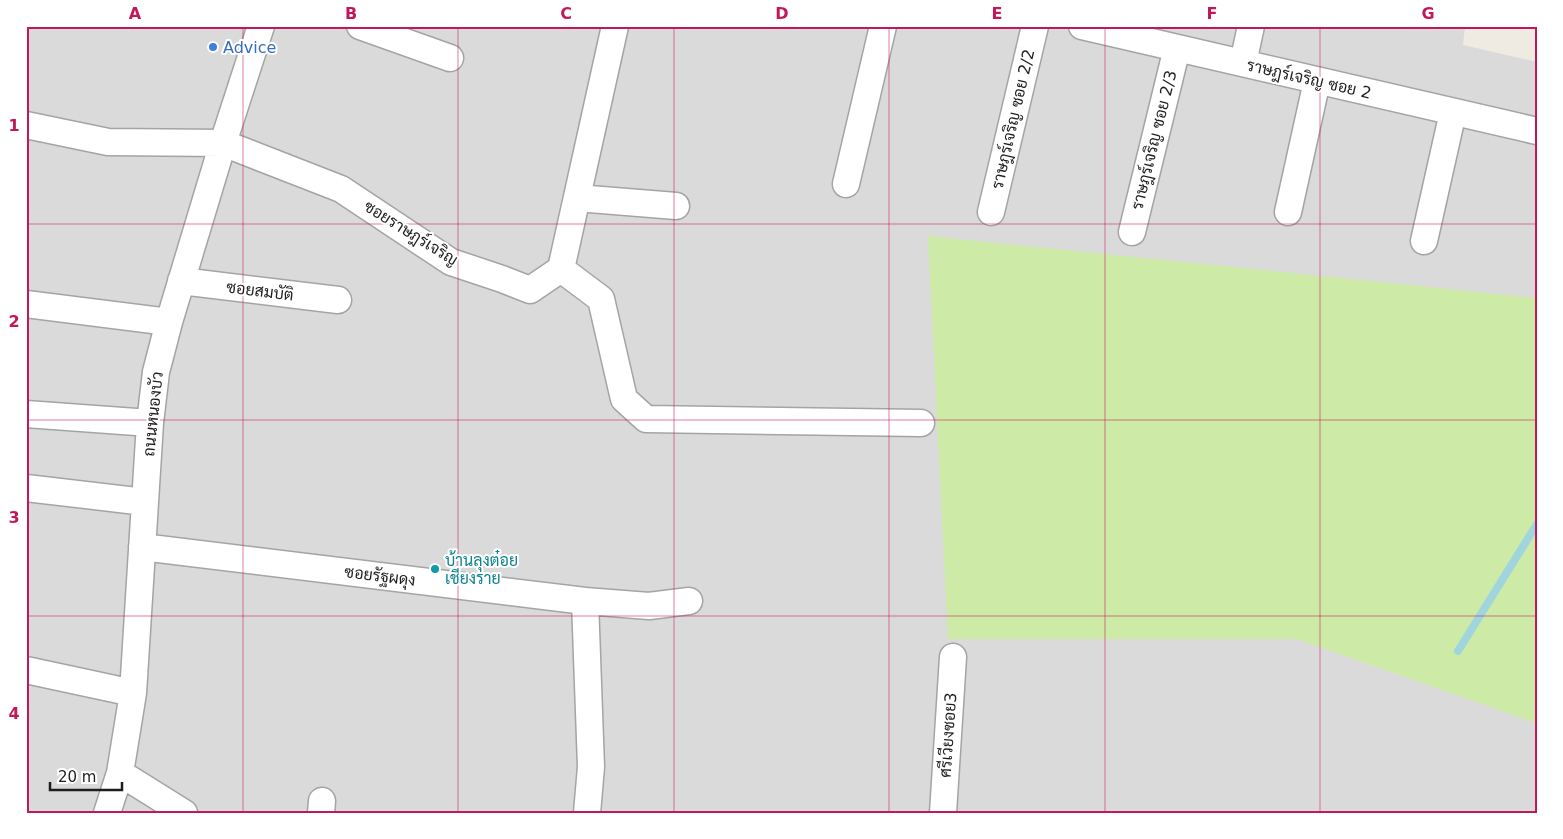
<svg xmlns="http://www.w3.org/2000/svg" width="1563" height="839" font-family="'DejaVu Sans',Sarabun,sans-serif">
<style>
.residential{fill:#dbdada}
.grass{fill:#cdeba6}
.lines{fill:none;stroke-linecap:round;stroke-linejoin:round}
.stream{stroke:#a1d5de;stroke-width:8}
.minor-casing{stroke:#a4a4a4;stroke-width:29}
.minor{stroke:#fff;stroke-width:26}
.grid{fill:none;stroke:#c2185b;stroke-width:1;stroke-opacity:0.55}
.shop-dot{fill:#3f7fe0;stroke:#fff;stroke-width:2}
.culture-dot{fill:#0f9aa8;stroke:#fff;stroke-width:2}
.labels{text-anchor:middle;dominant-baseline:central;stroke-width:4;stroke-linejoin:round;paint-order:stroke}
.shop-label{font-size:16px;fill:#366cbe;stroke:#fff;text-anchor:start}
.street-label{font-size:16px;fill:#1d1d1d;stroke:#fff}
.culture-label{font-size:16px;fill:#0d838f;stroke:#fff;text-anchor:start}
.neatline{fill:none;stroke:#c2185b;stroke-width:2}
.grid-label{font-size:16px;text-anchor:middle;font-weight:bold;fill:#c2185b}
</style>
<rect width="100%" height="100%" fill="#efeae2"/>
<path class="residential" d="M26 26H1465L1463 45 1537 62V326L948 639H1297L1537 723V813H26Z"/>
<path class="grass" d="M928 236 1537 298 1536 723 1297 639H948Z"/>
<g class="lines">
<path class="stream" d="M1458 651 1537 524"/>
<defs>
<path id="minor" d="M360 26 450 58
M1082 26 1537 131
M1243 63 1251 26
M26 125 108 142 223 143 341 189 451 262 502 279 530 290 561 269 615 26
M846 184 883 26
M577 198 676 206
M991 212 1035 26
M1288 212 1317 81
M1132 232 1177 48
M1424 241 1453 112
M561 269 601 299 624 399 646 419 921 423
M181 281 338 300
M26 304 169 322
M26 414 150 423
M26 488 145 502
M142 547 585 601 591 767 587 813
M585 601 649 606 689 601
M26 670 133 693
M120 773 184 813
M107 813 120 773 133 693 150 423 156 372 169 322 223 143 261 26
M321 813 322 801
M943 813 953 657"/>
</defs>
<use href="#minor" class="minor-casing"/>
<use href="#minor" class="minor"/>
</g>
<path class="grid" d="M243 26V813M458 26V813M674 26V813M889 26V813M1105 26V813M1320 26V813M26 224H1537M26 420H1537M26 616H1537"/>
<circle class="shop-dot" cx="213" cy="47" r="5"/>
<circle class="culture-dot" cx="435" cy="569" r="5"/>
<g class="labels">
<g class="shop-label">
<text x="223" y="47">Advice</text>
</g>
<g class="street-label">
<text transform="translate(1309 79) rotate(13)">ราษฎร์เจริญ ซอย 2</text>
<text transform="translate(1013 119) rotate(-77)">ราษฎร์เจริญ ซอย 2/2</text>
<text transform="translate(1154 140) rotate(-76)">ราษฎร์เจริญ ซอย 2/3</text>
<text transform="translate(411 233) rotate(32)">ซอยราษฎร์เจริญ</text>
<text transform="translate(260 291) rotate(7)">ซอยสมบัติ</text>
<text transform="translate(153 414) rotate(-84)">ถนนหนองบัว</text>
<text transform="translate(380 576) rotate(7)">ซอยรัฐผดุง</text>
<text transform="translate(948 735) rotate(-86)">ศรีเวียงซอย3</text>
</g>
<g class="culture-label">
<text x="445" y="560">บ้านลุงต๋อย<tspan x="445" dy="18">เชียงราย</tspan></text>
</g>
</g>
<rect width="1563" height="839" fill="none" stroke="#ffffff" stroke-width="55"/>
<path d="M50 782v8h72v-8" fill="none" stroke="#1d1d1d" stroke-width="2.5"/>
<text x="58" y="782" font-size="15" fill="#1d1d1d" stroke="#ffffff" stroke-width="4" paint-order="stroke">20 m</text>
<rect x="28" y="28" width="1508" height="784" class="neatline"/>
<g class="grid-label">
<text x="135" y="19">A</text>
<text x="351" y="19">B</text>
<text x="566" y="19">C</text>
<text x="782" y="19">D</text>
<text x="997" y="19">E</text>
<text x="1212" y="19">F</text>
<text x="1428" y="19">G</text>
<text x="14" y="131">1</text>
<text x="14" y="327">2</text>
<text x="14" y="523">3</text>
<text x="14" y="719">4</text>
</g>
</svg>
